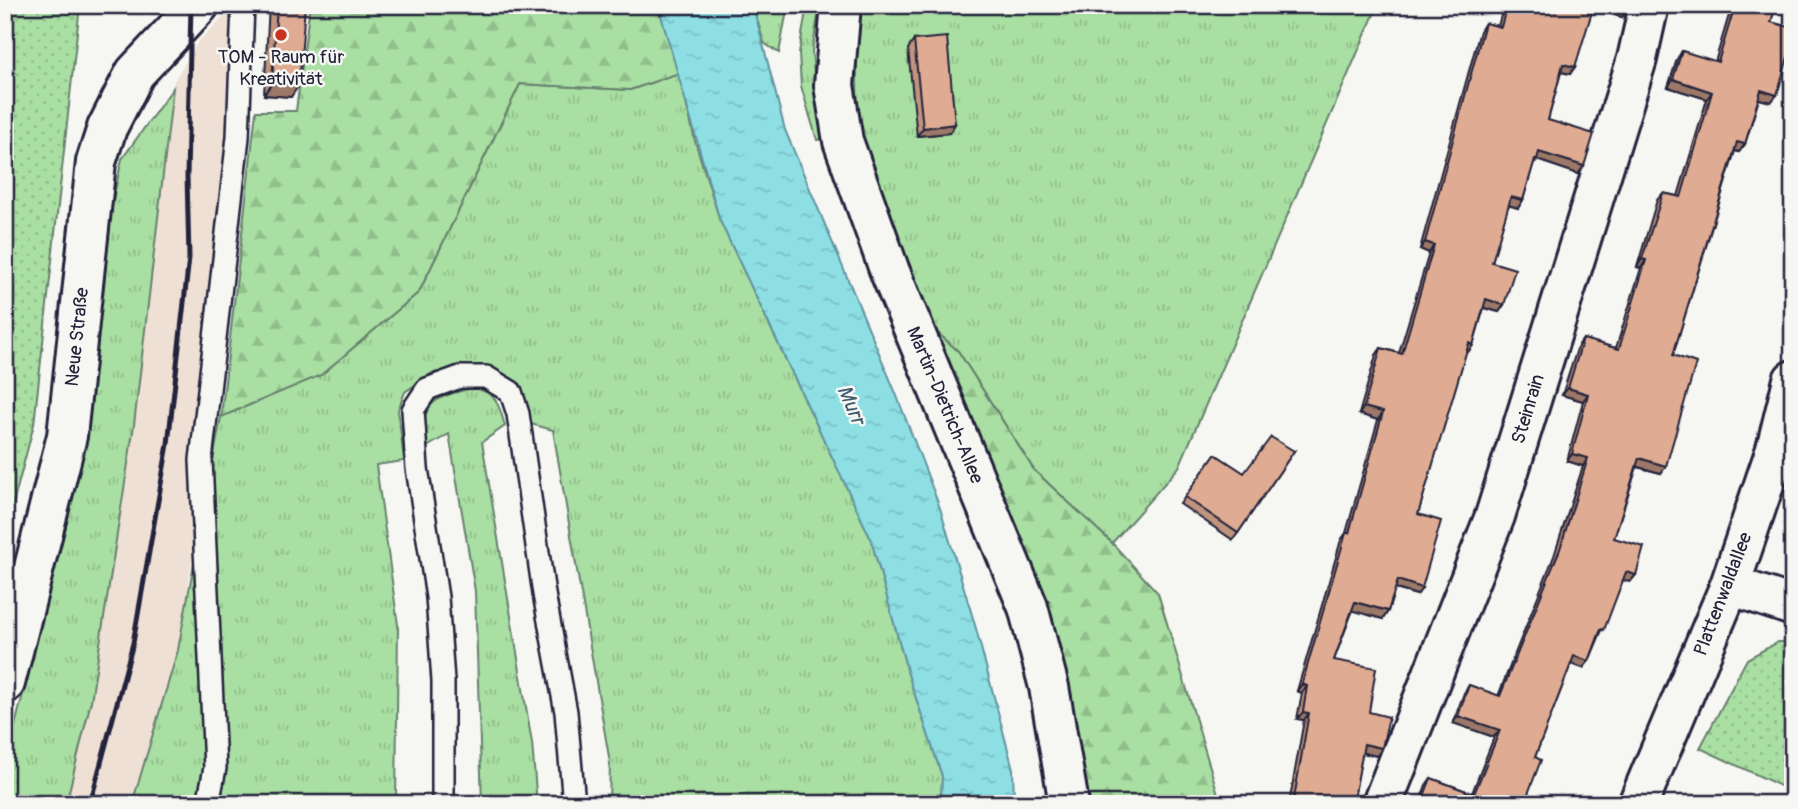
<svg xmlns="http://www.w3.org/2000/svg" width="1798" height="809" font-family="Pangolin,sans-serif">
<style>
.built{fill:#efe0d6}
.grass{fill:url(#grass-tufts);stroke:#66806e;stroke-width:2}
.forest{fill:url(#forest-firs);stroke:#66806e;stroke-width:2}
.park{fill:url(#park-dots);stroke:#66806e;stroke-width:2}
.water{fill:url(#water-ripples);stroke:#6293a0;stroke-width:2}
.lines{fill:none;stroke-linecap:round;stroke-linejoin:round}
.lane-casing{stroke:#22223b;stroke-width:26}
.street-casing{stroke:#22223b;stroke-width:44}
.secondary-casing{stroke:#22223b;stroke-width:44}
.lane{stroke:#f6f6f2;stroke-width:21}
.street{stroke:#f6f6f2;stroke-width:38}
.secondary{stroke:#f6f6f2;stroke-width:38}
.rail{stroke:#22223b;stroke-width:5}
.wall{fill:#c0947e;stroke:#22223b;stroke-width:2}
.shaded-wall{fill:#9c7867;stroke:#22223b;stroke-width:2}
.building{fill:#dfac93;stroke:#22223b;stroke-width:2}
.poi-dot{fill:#c8321e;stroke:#f6f6f2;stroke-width:2.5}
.labels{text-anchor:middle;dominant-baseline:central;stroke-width:5;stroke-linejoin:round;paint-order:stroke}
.poi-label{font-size:19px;fill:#22223b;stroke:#f6f6f2}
.street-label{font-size:19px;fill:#22223b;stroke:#f6f6f2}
.water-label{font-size:21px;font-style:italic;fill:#425b6e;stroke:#f6f6f2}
</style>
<defs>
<pattern id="grass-tufts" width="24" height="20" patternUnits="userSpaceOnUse" patternTransform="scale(1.75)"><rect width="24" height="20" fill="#a9dfa2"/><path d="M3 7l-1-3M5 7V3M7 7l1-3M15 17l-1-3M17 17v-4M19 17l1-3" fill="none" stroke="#91bf8c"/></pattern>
<pattern id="forest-firs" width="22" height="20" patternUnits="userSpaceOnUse" patternTransform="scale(1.75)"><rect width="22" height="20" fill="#a9dfa2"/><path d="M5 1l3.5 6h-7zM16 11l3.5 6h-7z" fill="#91bf8c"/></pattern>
<pattern id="park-dots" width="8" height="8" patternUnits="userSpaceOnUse" patternTransform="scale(1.75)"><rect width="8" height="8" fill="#a9dfa2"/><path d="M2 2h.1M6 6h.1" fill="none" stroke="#91bf8c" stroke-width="1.8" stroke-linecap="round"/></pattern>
<pattern id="water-ripples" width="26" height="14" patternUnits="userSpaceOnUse" patternTransform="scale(1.75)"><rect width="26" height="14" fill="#8ddfe4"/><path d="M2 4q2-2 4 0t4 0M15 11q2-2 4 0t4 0" fill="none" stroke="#79bfc4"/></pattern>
</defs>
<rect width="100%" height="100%" fill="#f6f6f2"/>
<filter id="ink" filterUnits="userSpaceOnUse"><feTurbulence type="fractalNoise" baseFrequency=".0143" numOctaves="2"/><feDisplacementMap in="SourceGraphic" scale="14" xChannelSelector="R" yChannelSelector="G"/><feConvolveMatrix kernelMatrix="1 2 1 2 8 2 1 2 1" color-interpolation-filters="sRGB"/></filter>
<g filter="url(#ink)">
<path class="built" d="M235 5 223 336 179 651 132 804H66L91 701 132 442 174 81 198 42Z"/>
<path class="grass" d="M753 5H788L779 53 764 43Z
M807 5H820L812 51 815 84 826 138 817 140 801 86 799 53Z
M860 5H1378L1179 467 1112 543 1034 470 958 351 932 328 858 128 856 29Z
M679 73 695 141 720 221 871 539 908 674 942 776 941 804H609L610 763 553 430 527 423 520 392 454 370 432 373 405 392 398 410 404 461 376 465 398 625 396 804H132L178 650 221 417 321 375 419 292 520 84 630 90Z
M173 88 134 425 91 701 66 804H5V765L75 489 106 231 122 159Z
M473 388C496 392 499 404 505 426L482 442 532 743 537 804H482L475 591 449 434 427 447C417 402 435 397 473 388Z"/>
<path class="forest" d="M310 5H658L679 73 630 90 520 84 419 292 321 375 221 417 256 111H296Z
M932 328 958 351 1034 470 1112 543 1158 593 1221 804H1087L1078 740 1060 671Z"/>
<path class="park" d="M5 5H80L34 424 5 535Z
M1778 642H1793V804H1785L1787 789 1700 748 1747 659Z"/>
<path class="water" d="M658 5H753L785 130 895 391 940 508 975 625 1013 769 1014 804H941L942 776 908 674 871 539 720 221Z"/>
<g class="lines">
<defs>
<path id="lane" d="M208 804 215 768 201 460 238 137 243 5
M443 804V681L437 597 417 468 413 410 427 389 460 377H486L511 392 518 414 544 594 566 712 574 804"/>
<path id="street" d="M841 5 834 85 843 141 890 272 1028 607 1049 687 1069 804
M5 683 67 436 96 162 107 128 135 73 199 5
M1382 804 1495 516 1637 59 1649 5"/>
<path id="secondary" d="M1730 585 1793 606
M1638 804 1730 585 1776 449 1793 380"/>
</defs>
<use href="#lane" class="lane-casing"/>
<use href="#street" class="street-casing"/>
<use href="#secondary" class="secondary-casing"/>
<use href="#lane" class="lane"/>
<use href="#street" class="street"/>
<use href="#secondary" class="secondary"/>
<path class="rail" d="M90 804 133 643 168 444 189 258 187 176 191 5"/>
</g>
<path class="wall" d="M269 5H305L291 97 264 95Z
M1504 5H1627L1622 17 1593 9 1570 74 1561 72 1548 120 1578 174 1537 160 1533 165 1523 200 1518 208 1508 205 1492 262 1504 305 1499 312 1484 308 1473 345 1468 352 1466 351 1418 514 1422 588 1417 595 1395 589 1388 611 1383 619 1353 610 1334 660 1369 712 1377 756 1362 753 1353 804H1289L1304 720 1297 719 1302 693 1297 691 1341 540 1346 533 1378 420 1359 414 1376 355 1381 348 1399 353 1429 253 1420 249 1480 31 1485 23 1498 26Z
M1732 5H1776L1771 22V102L1759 99 1745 144 1739 152 1735 151 1673 355 1666 466 1661 473 1637 467 1614 538 1636 575 1630 582 1623 580 1589 661 1583 668 1571 664 1535 757 1524 804H1419L1426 785 1431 778 1472 793 1494 737 1453 723 1464 693 1469 685 1498 696 1554 556 1583 466 1567 461 1583 401 1562 395 1578 346 1583 339 1616 348 1641 268 1637 267 1657 200 1663 193 1678 196 1707 99 1668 87 1677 59 1682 51 1715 62Z
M914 40 955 124 949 133 917 136 908 49Z
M1294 451 1233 540 1180 504 1215 454 1244 473Z"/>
<path class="shaded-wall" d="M1592 5H1599L1625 13 1622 17 1590 8Z
M1563 64 1575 67 1570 74 1558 71Z
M1673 79 1712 92 1707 99 1668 87Z
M272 83 299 85 291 97 264 95Z
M1761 90 1777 95 1771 102 1756 98Z
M955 124 949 133 917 136 923 128Z
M1737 142 1745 144 1739 152 1732 150Z
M1539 152 1584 166 1578 174 1537 160 1532 167 1530 166Z
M1511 197 1523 200 1518 208 1505 204Z
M1425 242 1434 245 1429 253 1420 249Z
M1642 259 1646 260 1641 268 1637 267Z
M1486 299 1504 305 1499 312 1481 307Z
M1469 343 1473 345 1468 352 1464 351Z
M1568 388 1588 394 1583 401 1562 395Z
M1364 407 1383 412 1378 420 1359 414Z
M1572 454 1588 458 1583 466 1567 461Z
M1639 458 1666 466 1661 473 1634 466Z
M1626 572 1636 575 1630 582 1621 579Z
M1398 580 1422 588 1417 595 1393 588Z
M1355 602 1388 611 1383 619 1350 610Z
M1574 656 1589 661 1583 668 1569 663Z
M1302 684 1307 686 1302 693 1297 691Z
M1303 712 1309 713 1304 720 1297 719Z
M1458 716 1500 730 1494 737 1453 723Z
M1364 744 1382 748 1377 756 1359 752Z"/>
<path class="building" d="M277 5H305L299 85 272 83Z
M1507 5H1594L1575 67 1563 64 1548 120 1594 134 1584 166 1539 152 1537 159H1535L1523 200 1511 197 1492 262 1515 269 1504 305 1486 299 1473 345 1469 343 1418 514 1441 521 1422 588 1398 580 1388 611 1355 602 1334 660 1376 668 1369 712 1389 717 1382 748 1364 744 1353 804H1293L1309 713 1303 712 1307 686 1302 684 1346 533H1349L1383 412 1364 407 1381 348 1402 354 1434 245 1425 242 1485 23 1501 27Z
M1599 5H1627L1625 13Z
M1735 5H1776L1771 22 1793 28V40L1777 95 1761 90 1745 144 1737 142 1673 355 1696 363 1666 466 1639 458 1614 538 1644 547 1636 575 1626 572 1604 630 1601 629 1589 661 1574 656 1535 757 1541 760 1524 804H1421L1431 778 1474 794 1500 730 1458 716 1469 685 1500 696 1560 549 1588 458 1572 454 1588 394 1568 388 1583 339 1619 349 1646 260 1642 259 1663 193 1681 197 1712 92 1673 79 1682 51 1718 62Z
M947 37 955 124 923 128 914 40Z
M1271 437 1294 451 1238 533 1185 497 1215 454 1244 473Z"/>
</g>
<circle class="poi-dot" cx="281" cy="35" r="7"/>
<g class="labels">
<g class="poi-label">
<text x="281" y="57">TOM - Raum für<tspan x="281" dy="22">Kreativität</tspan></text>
</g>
<g class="street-label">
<text transform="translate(77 337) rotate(-84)">Neue Straße</text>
<text transform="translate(945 405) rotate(67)">Martin-Dietrich-Allee</text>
<text transform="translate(1528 409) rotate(-73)">Steinrain</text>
<text transform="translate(1723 594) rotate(-69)">Plattenwaldallee</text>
</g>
<g class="water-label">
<text transform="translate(851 405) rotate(66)">Murr</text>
</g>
</g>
<rect width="1798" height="809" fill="none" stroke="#f6f6f2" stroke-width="28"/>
<rect x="14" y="14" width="1770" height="781" fill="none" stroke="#22223b" stroke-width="2.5" filter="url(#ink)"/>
</svg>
